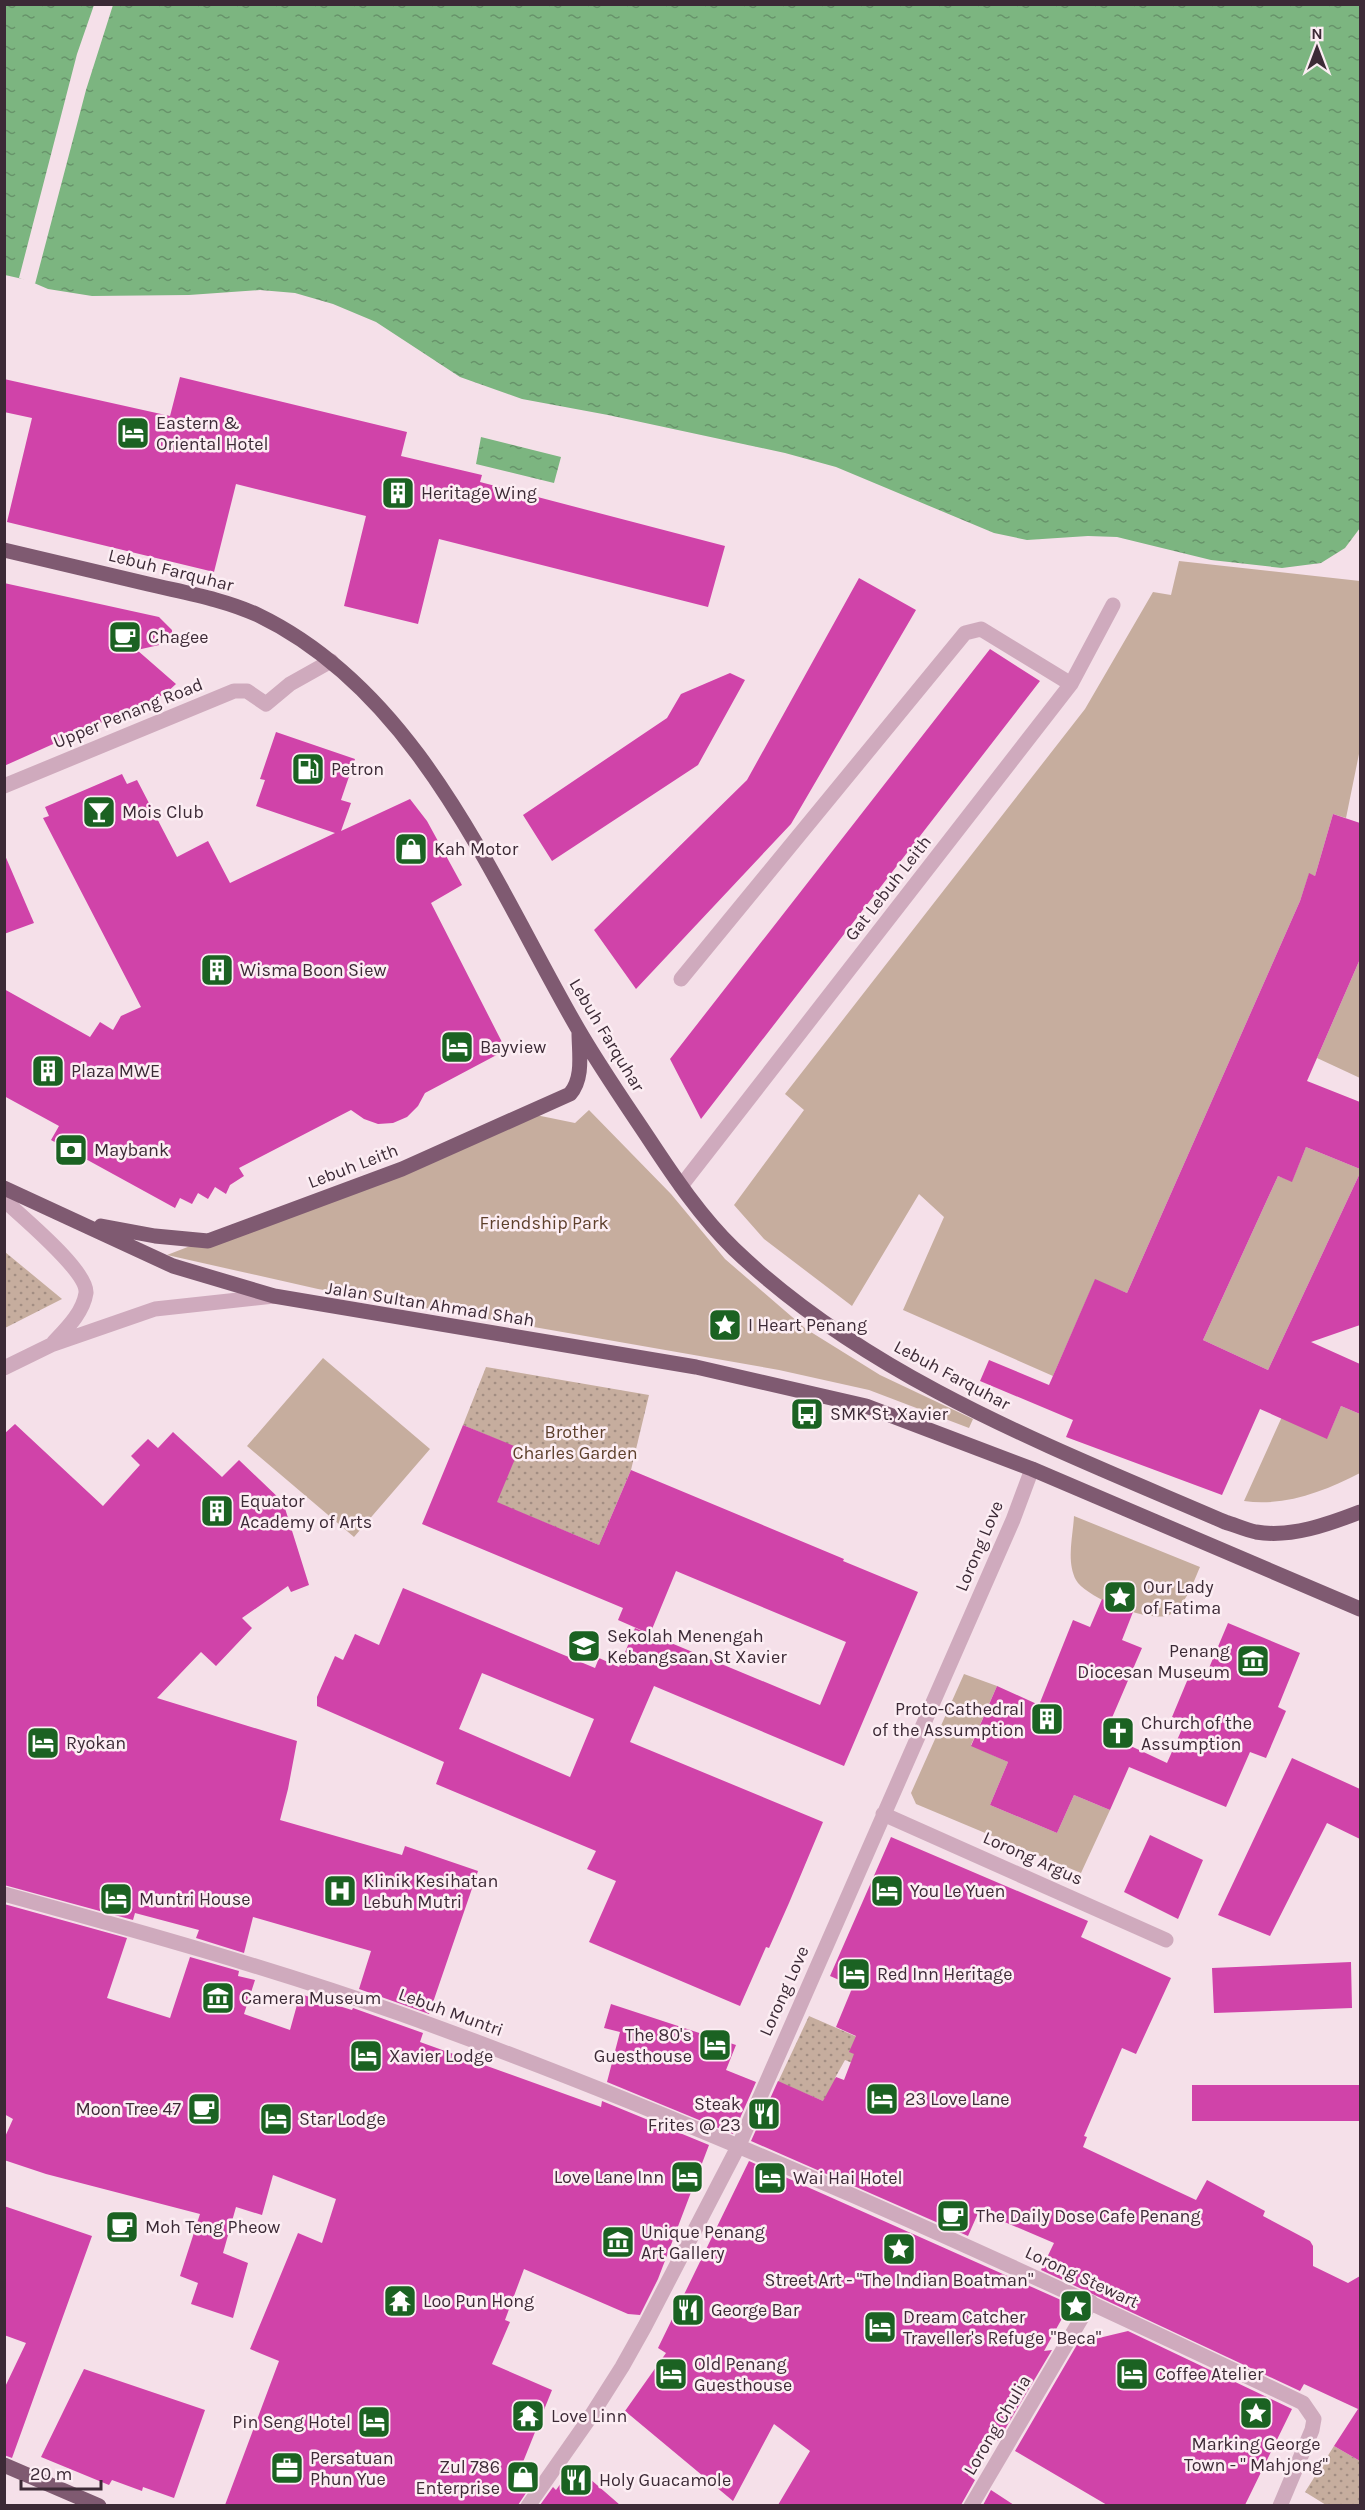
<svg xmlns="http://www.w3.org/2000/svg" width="1365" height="2510" font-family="Karla,sans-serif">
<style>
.green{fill:#c6ad9e}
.garden{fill:url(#garden-dots)}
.water{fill:url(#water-ripples)}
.pier{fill:#f5e0e9}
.building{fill:#d043a9;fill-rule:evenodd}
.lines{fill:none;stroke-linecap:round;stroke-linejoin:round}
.minor{stroke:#cfaabd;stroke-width:15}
.major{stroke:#7f5a71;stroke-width:15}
.labels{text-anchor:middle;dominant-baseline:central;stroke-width:5;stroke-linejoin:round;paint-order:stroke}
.poi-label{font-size:18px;fill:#3c2a36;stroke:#fcedf3;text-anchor:start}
.street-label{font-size:18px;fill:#3c2a36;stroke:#fcedf3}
.park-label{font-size:18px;fill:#5d3f2b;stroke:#fcedf3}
</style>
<defs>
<pattern id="garden-dots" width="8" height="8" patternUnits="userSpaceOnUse" patternTransform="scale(1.5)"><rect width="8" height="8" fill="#c6ad9e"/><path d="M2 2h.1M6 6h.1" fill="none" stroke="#a28d82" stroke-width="1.8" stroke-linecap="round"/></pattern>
<pattern id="water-ripples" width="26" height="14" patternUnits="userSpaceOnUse" patternTransform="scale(1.5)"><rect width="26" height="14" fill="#7cb580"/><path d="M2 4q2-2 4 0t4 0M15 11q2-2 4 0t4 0" fill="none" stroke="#67936a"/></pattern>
</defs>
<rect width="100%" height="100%" fill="#f5e0e9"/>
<path class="green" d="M1179 561 1360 581V749L1346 818 1333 814 1315 876 1309 874 1300 901 1127 1293 1095 1280 1053 1376 903 1310 944 1217 919 1194 852 1306 764 1239 734 1205 804 1110 785 1094 1085 709 1153 592 1171 595Z
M1360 959V1078L1317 1058Z
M589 1110 671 1194 725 1259 806 1329 880 1375 973 1419 969 1428 869 1390 779 1370 318 1289 167 1255 531 1114 575 1123Z
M1306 1147 1360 1169V1173L1268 1370 1203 1340 1278 1176 1292 1181Z
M323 1358 430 1449 354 1537 247 1446Z
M1290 1399 1327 1438 1341 1406 1360 1414V1473C1325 1491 1285 1507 1244 1501Z
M1074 1516 1200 1567C1193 1583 1186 1604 1171 1614 1153 1625 1086 1598 1076 1580 1066 1561 1073 1536 1074 1516Z
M964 1674 997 1686 971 1745 1008 1762 990 1805 1057 1833 1074 1795 1110 1810 1081 1873 916 1804 911 1793Z"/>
<path class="garden" d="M5 1252 62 1299 5 1328H4Z
M486 1367 649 1395 631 1470 599 1545 490 1500 514 1447 463 1425Z
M809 2016 933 2070 857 2065 845 2060 835 2078 861 2117 778 2082Z
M1334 2446 1360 2461V2505H1326L1305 2492Z"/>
<path class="water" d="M5 5H1360V528L1345 548 1321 563 1282 568 1211 560 1117 537 1088 536 1027 540 994 533 836 467 785 453 608 415 522 399 460 377 376 322 333 304 295 293 260 290 189 295 92 296 48 289 27 280 5 275Z
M481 437 561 457 554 483 476 464Z"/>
<path class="pier" d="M94 5H113L86 90 35 284 19 278 77 54Z"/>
<path class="building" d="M180 377 407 432 401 456 482 475 480 482 725 546 708 607 439 539 418 624 344 606 366 516 236 484 214 572 7 522 32 418 4 412V379L170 416Z
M859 578 916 610 791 824 636 989 594 930 747 780Z
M4 583 159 617 172 630V637L168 643 137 650 176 684 165 694 4 766Z
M990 649 1040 681 701 1119 670 1059Z
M730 673 745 680 698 765 552 861 523 815 667 718 681 694Z
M276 732 355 759 341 800 351 803 341 831 410 799 427 821 462 885 431 903 506 1050 425 1093 418 1106 407 1117 393 1123 378 1124 364 1119 351 1110 239 1168 244 1176 230 1185 226 1194 215 1187 208 1199 198 1193 192 1204 180 1198 175 1208 51 1140 59 1126 4 1096V989L90 1037 100 1022 113 1030 121 1016 141 1007 43 818 49 816 45 807 122 774 127 784 137 780 177 857 208 841 230 883 335 833 256 806 265 780 260 779Z
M1333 814 1360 823V959L1307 1081 1360 1102V1169L1306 1147 1292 1182 1278 1176 1203 1340 1268 1370 1360 1173V1325L1311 1342 1360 1364V1414L1341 1406 1327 1439 1260 1409 1222 1495 1066 1437 1073 1420 980 1381 989 1360 1049 1385 1095 1279 1127 1293 1300 901 1309 873 1315 876Z
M4 853 34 923 4 934Z
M15 1424 103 1506 140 1465 131 1456 148 1439 158 1448 173 1432 222 1477 239 1460 283 1502 309 1585 291 1592 288 1586 242 1618 252 1628 216 1666 201 1652 157 1698 297 1741 288 1789 280 1820 402 1855 405 1846 478 1871 429 2014 359 1989 371 1951 253 1917 244 1953 196 1938 199 1930 135 1913 133 1920 4 1885V1434Z
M463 1425 514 1446 511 1452 517 1454 497 1502 599 1545 631 1470 844 1559 843 1561 918 1592 844 1766 654 1686 630 1742 823 1822 789 1903 769 1948 766 1947 740 2006 589 1942 616 1881 587 1869 596 1851 436 1784 444 1762 317 1706V1697L335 1656 343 1660 355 1634 379 1645 403 1588 595 1668 599 1658 619 1667 635 1628 820 1705 846 1642 676 1571 650 1634 618 1620 623 1608 422 1524ZM482 1673 594 1719 570 1777 459 1729Z
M1102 1599 1133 1612 1122 1640 1142 1648 1105 1734 1167 1763 1185 1722 1172 1717 1192 1669 1206 1675 1228 1623 1300 1653 1278 1707 1286 1711 1266 1758 1250 1752 1226 1807 1129 1767 1110 1810 1074 1795 1057 1833 990 1805 1008 1762 971 1746 997 1686 1039 1705 1073 1620 1090 1627Z
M1292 1758 1360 1789V1839L1327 1823 1270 1936 1218 1915Z
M1150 1835 1203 1860 1178 1919 1124 1892Z
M891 1837 1088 1921 1081 1937 1171 1978 1136 2054 1122 2048 1084 2136 1087 2137 1083 2147 1196 2200 1207 2180 1265 2211 1263 2216 1310 2241 1313 2246V2266L1348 2283 1360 2276V2461L1334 2446 1358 2409 1304 2384 1300 2391 1041 2270 1054 2243 979 2211 968 2236 751 2141 778 2081 823 2101 836 2077 844 2080 854 2054 849 2052 856 2036 836 2027 853 1986 830 1976Z
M4 1904 127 1938 107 1998 170 2018 190 1957 239 1971 238 1976 255 1980 244 2014 290 2030 300 1994 352 2010 353 2008 423 2033 420 2042 601 2107 602 2101 709 2145 658 2279 640 2315 628 2314 524 2269 505 2320 510 2322 492 2364 552 2390 523 2462 538 2475 518 2505H225L279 2361 250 2349 298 2233 322 2243 336 2199 273 2175 262 2215 236 2207 223 2253 248 2263 233 2318 191 2304 198 2283 180 2276 200 2214 46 2174 4 2160V2139L13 2119 4 2114Z
M1351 1962 1352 2008 1214 2013 1212 1968Z
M611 2004 736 2045 726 2070 756 2082 733 2134 607 2082 620 2032 604 2028Z
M1192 2085H1360V2121H1192Z
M749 2161 1070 2304 1044 2351 1052 2350 998 2441 991 2436 968 2475 975 2480 961 2505H778L810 2451 774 2424 733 2501 625 2411 666 2353 658 2348Z
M4 2206 92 2236 12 2458 4 2455V2389L26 2343 4 2335Z
M1128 2331 1292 2409 1245 2505H1107L1015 2451 1078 2343Z
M84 2369 205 2410 174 2498 143 2487 142 2491 112 2480 109 2485 41 2457Z
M574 2465 620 2505H540L553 2487 556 2490Z
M991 2490 1014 2505H983Z"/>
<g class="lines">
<path class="minor" d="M4 786 234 691H247L266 704 290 684 331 661
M681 979 965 633 981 629 1071 684
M681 1186 1071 684 1113 605
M4 1200C22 1217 88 1271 86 1293 83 1313 66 1329 53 1343
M4 1368 51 1345 155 1309 274 1296
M883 1814 1166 1940
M4 1894C138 1931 271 1968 401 2014 710 2125 1007 2262 1303 2403L1314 2419 1312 2430 1280 2506
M528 2506 589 2419 622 2367 645 2326 739 2145 1013 1520 1032 1469
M971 2506 1091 2302"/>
<path class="major" d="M4 550C52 561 100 573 148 584 186 593 223 599 258 615 420 693 493 882 578 1029 600 1067 625 1103 649 1139 674 1177 701 1217 734 1249 871 1380 1054 1448 1225 1522 1235 1525 1246 1530 1256 1532 1291 1538 1329 1524 1360 1512
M4 1188 173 1266 274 1296 696 1367 866 1406 1032 1469 1360 1609
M101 1226 155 1236 208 1241 402 1169 570 1094C584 1078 579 1053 579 1032
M4 2465 99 2506"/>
</g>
<defs>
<symbol id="hotel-square" viewBox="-11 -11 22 22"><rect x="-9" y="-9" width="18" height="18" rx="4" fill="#1b6222" stroke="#fcedf3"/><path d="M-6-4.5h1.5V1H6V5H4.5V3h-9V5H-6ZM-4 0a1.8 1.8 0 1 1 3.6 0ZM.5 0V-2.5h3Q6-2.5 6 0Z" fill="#fff"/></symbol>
<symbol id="building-square" viewBox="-11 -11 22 22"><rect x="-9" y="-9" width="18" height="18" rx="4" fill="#1b6222" stroke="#fcedf3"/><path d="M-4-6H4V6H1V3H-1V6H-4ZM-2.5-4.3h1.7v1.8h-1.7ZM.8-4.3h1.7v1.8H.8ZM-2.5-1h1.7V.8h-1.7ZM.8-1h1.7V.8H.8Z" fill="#fff"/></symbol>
<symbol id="cafe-square" viewBox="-11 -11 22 22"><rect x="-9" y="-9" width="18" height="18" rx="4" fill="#1b6222" stroke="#fcedf3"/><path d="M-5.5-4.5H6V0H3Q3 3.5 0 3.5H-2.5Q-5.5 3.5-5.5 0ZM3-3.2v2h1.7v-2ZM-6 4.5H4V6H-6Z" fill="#fff"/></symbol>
<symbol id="fuel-square" viewBox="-11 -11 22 22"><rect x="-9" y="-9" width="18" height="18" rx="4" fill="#1b6222" stroke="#fcedf3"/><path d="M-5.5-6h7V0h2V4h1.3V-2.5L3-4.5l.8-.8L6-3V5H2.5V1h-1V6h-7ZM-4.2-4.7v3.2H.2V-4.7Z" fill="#fff"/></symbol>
<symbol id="bar-square" viewBox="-11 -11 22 22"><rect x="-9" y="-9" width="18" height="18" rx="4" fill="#1b6222" stroke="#fcedf3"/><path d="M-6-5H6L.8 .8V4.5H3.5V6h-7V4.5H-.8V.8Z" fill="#fff"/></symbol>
<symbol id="shop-square" viewBox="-11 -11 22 22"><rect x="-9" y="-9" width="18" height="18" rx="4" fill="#1b6222" stroke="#fcedf3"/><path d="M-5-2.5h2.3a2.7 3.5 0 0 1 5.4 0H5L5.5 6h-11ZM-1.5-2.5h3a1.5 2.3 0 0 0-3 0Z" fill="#fff"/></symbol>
<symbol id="bank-square" viewBox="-11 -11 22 22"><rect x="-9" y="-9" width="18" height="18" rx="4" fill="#1b6222" stroke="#fcedf3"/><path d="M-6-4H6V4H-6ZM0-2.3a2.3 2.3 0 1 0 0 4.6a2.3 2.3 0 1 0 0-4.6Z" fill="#fff"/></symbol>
<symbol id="sight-square" viewBox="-11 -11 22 22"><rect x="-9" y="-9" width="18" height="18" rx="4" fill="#1b6222" stroke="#fcedf3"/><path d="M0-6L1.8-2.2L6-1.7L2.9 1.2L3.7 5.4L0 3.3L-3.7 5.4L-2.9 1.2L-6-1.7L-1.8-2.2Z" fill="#fff"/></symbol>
<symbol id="bus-square" viewBox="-11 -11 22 22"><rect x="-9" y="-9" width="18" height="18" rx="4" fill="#1b6222" stroke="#fcedf3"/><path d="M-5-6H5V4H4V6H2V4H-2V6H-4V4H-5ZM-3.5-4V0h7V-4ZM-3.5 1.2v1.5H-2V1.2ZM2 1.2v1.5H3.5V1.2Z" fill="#fff"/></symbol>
<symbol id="school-square" viewBox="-11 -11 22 22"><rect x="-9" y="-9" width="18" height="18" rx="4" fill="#1b6222" stroke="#fcedf3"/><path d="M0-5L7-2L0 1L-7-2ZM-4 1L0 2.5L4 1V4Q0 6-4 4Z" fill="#fff"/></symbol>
<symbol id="museum-square" viewBox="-11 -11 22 22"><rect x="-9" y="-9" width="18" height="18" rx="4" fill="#1b6222" stroke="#fcedf3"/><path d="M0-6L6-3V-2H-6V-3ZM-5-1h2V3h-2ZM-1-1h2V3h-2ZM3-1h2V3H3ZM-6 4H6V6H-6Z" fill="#fff"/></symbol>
<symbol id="church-square" viewBox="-11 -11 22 22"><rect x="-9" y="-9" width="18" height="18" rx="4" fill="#1b6222" stroke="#fcedf3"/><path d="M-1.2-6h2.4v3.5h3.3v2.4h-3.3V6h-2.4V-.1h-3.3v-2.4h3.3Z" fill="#fff"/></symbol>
<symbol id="hospital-square" viewBox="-11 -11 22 22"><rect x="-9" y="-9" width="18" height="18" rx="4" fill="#1b6222" stroke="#fcedf3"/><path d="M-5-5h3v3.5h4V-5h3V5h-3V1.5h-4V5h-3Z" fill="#fff"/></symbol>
<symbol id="restaurant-square" viewBox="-11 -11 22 22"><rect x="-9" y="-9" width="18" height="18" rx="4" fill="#1b6222" stroke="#fcedf3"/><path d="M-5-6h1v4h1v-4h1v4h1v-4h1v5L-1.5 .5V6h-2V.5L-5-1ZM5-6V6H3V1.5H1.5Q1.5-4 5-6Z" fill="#fff"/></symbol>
<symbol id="temple-square" viewBox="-11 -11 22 22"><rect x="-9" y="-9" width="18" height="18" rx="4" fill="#1b6222" stroke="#fcedf3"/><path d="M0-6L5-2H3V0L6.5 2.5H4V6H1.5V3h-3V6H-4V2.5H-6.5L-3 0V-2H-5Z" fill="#fff"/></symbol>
<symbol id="office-square" viewBox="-11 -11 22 22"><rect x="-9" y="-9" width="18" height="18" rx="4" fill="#1b6222" stroke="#fcedf3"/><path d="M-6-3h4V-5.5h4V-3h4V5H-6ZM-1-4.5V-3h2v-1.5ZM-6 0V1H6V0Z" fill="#fff"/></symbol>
</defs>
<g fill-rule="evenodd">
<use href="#hotel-square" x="114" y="414" width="38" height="38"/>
<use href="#building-square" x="379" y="474" width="38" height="38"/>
<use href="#cafe-square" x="106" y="618" width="38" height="38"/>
<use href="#fuel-square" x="289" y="750" width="38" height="38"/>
<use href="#bar-square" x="80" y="793" width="38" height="38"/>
<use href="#shop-square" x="392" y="830" width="38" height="38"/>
<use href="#building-square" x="198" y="951" width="38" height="38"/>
<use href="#hotel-square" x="438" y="1028" width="38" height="38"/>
<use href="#building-square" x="29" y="1052" width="38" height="38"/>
<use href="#bank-square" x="52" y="1131" width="38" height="38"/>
<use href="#sight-square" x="706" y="1306" width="38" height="38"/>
<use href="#bus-square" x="788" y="1395" width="38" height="38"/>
<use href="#building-square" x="198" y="1492" width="38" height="38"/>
<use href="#sight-square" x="1101" y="1578" width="38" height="38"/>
<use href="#school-square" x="565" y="1627" width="38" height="38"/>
<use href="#museum-square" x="1234" y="1642" width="38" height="38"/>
<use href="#building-square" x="1028" y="1700" width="38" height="38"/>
<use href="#church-square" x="1099" y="1714" width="38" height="38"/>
<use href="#hotel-square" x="24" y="1724" width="38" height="38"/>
<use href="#hospital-square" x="321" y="1872" width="38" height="38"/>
<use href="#hotel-square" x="868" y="1872" width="38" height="38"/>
<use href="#hotel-square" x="97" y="1880" width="38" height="38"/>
<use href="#hotel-square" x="835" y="1955" width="38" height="38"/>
<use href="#museum-square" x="199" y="1979" width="38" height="38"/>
<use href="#hotel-square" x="696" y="2026" width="38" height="38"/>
<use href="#hotel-square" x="347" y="2037" width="38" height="38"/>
<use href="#hotel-square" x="863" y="2080" width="38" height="38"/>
<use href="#cafe-square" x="185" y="2090" width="38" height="38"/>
<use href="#restaurant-square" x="745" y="2095" width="38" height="38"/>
<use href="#hotel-square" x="257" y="2100" width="38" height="38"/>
<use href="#hotel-square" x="668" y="2158" width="38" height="38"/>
<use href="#hotel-square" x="751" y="2159" width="38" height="38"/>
<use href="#cafe-square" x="934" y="2197" width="38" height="38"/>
<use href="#cafe-square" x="103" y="2208" width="38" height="38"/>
<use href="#museum-square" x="599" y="2223" width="38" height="38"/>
<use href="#sight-square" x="880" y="2230" width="38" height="38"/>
<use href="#temple-square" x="381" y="2282" width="38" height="38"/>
<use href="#sight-square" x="1057" y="2287" width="38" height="38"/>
<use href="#restaurant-square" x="669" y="2291" width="38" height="38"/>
<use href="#hotel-square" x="861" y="2308" width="38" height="38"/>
<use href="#hotel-square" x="652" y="2355" width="38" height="38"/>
<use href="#hotel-square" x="1113" y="2355" width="38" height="38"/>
<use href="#sight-square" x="1237" y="2394" width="38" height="38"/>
<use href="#temple-square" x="509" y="2397" width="38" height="38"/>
<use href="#hotel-square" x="355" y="2403" width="38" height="38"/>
<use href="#office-square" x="268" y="2449" width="38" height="38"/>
<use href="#shop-square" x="504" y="2458" width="38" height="38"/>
<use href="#restaurant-square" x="557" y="2461" width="38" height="38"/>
</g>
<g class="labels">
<g class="poi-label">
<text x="156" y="423">Eastern &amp;<tspan x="156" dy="21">Oriental Hotel</tspan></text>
<text x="421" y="493">Heritage Wing</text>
<text x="148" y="637">Chagee</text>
<text x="331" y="769">Petron</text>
<text x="122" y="812">Mois Club</text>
<text x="434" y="849">Kah Motor</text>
<text x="240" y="970">Wisma Boon Siew</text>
<text x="480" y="1047">Bayview</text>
<text x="71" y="1071">Plaza MWE</text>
<text x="94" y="1150">Maybank</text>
<text x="748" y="1325">I Heart Penang</text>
<text x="830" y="1414">SMK St. Xavier</text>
<text x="240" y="1501">Equator<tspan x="240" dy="21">Academy of Arts</tspan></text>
<text x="1143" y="1587">Our Lady<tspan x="1143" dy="21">of Fatima</tspan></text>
<text x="607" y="1636">Sekolah Menengah<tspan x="607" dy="21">Kebangsaan St Xavier</tspan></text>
<text x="1230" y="1651" text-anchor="end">Penang<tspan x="1230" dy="21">Diocesan Museum</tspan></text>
<text x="1024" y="1709" text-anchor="end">Proto-Cathedral<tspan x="1024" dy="21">of the Assumption</tspan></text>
<text x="1141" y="1723">Church of the<tspan x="1141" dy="21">Assumption</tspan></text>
<text x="66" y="1743">Ryokan</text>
<text x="363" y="1881">Klinik Kesihatan<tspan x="363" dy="21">Lebuh Mutri</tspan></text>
<text x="910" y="1891">You Le Yuen</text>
<text x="139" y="1899">Muntri House</text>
<text x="877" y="1974">Red Inn Heritage</text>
<text x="241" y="1998">Camera Museum</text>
<text x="692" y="2035" text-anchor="end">The 80's<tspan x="692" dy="21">Guesthouse</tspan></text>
<text x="389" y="2056">Xavier Lodge</text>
<text x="905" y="2099">23 Love Lane</text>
<text x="741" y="2104" text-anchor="end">Steak<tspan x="741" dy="21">Frites @ 23</tspan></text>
<text x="181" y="2109" text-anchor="end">Moon Tree 47</text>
<text x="299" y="2119">Star Lodge</text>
<text x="664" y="2177" text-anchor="end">Love Lane Inn</text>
<text x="793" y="2178">Wai Hai Hotel</text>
<text x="976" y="2216">The Daily Dose Cafe Penang</text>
<text x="145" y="2227">Moh Teng Pheow</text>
<text x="641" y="2232">Unique Penang<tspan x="641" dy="21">Art Gallery</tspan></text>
<text x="899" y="2280" text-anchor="middle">Street Art - "The Indian Boatman"</text>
<text x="423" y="2301">Loo Pun Hong</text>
<text x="711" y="2310">George Bar</text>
<text x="903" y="2317">Dream Catcher<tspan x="903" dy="21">Traveller's Refuge</tspan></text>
<text x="1076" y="2338" text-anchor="middle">"Beca"</text>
<text x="694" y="2364">Old Penang<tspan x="694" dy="21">Guesthouse</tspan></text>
<text x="1155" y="2374">Coffee Atelier</text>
<text x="551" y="2416">Love Linn</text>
<text x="351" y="2422" text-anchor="end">Pin Seng Hotel</text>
<text x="1256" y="2444" text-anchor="middle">Marking George<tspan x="1256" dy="21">Town - " Mahjong"</tspan></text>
<text x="310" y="2458">Persatuan<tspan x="310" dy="21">Phun Yue</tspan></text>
<text x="500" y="2467" text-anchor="end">Zul 786<tspan x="500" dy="21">Enterprise</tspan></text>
<text x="599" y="2480">Holy Guacamole</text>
</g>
<g class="street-label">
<text transform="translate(171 570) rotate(14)">Lebuh Farquhar</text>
<text transform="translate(128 713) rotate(-22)">Upper Penang Road</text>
<text transform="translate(888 888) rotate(-52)">Gat Lebuh Leith</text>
<text transform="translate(607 1035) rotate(59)">Lebuh Farquhar</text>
<text transform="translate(353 1166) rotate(-21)">Lebuh Leith</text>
<text transform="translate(430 1304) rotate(9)">Jalan Sultan Ahmad Shah</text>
<text transform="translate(952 1375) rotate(28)">Lebuh Farquhar</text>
<text transform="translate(979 1546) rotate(-67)">Lorong Love</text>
<text transform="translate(1033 1858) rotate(24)">Lorong Argus</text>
<text transform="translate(784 1991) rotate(-66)">Lorong Love</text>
<text transform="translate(451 2012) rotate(20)">Lebuh Muntri</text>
<text transform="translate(1082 2277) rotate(25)">Lorong Stewart</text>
<text transform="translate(997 2425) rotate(-59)">Lorong Chulia</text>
</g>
<g class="park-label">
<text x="544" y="1223">Friendship Park</text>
<text x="575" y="1432">Brother<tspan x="575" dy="21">Charles Garden</tspan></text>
</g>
</g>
<rect width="1365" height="2510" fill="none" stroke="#3c2a36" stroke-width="12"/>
<g transform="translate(1317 48)" stroke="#fcedf3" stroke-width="4.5" paint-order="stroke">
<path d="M0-4.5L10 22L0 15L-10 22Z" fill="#3c2a36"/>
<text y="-9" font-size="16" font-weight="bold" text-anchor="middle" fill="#3c2a36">N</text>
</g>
<path d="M21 2480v9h80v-9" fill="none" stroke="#3c2a36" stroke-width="3"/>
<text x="30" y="2480" font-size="18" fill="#3c2a36" stroke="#fcedf3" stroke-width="4.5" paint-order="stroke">20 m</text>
</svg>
